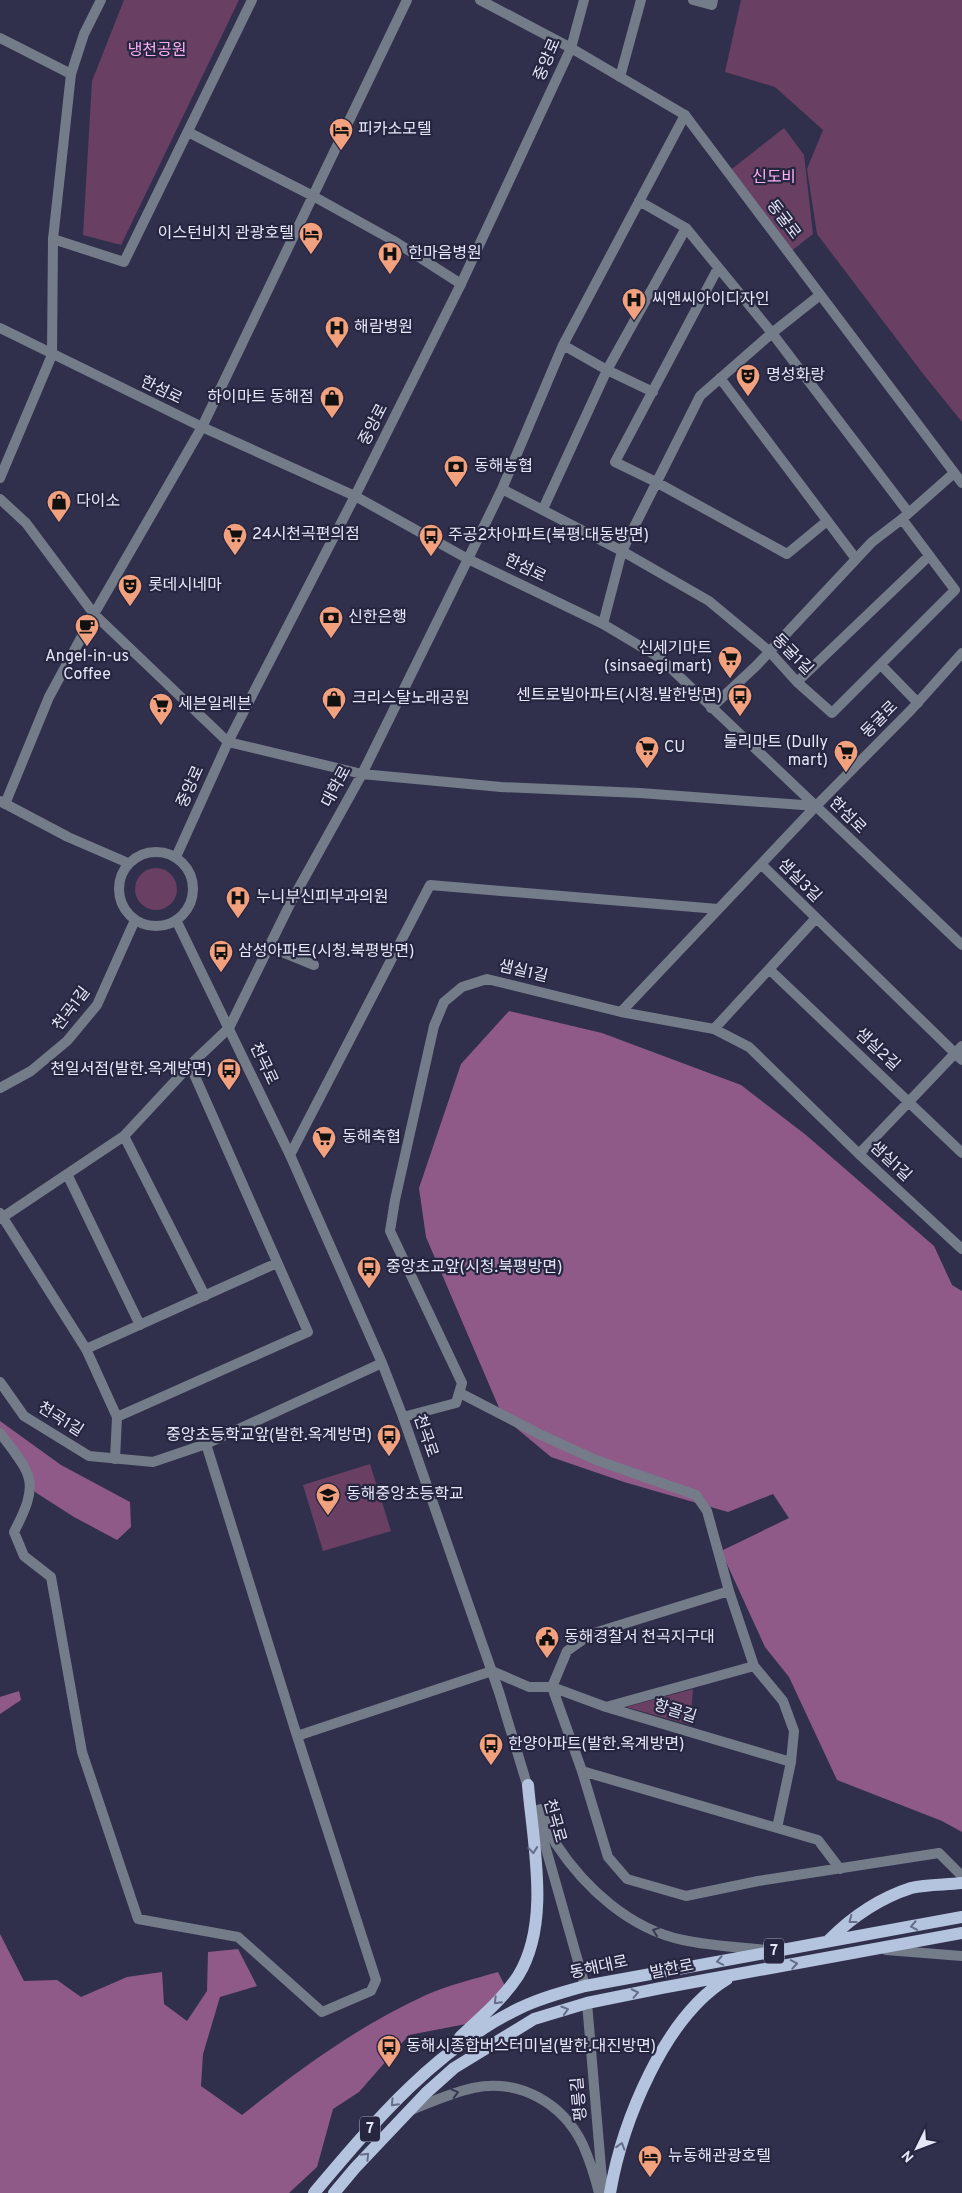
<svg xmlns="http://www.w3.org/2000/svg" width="962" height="2193" font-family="Overpass,'Noto Sans KR',sans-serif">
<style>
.green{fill:#693f63}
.forest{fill:#8f5a88}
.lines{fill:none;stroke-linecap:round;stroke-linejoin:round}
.minor{stroke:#747c89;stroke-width:10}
.tertiary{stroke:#747c89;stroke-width:10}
.primary{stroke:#b4c4df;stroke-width:12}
.oneway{stroke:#666d88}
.oneway2{stroke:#36374f}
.labels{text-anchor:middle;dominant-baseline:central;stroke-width:4.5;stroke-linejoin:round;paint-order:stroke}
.shield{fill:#272641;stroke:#acacc1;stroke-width:1}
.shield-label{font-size:15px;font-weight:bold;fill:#e5e6f8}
.park-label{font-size:16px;fill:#ffb0f2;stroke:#272641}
.street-label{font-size:16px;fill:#e5e6f8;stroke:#272641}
.poi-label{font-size:16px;fill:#e5e6f8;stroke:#272641;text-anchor:start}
</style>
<rect width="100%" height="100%" fill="#31304c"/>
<path class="green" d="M124 0H239L121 245 83 235 92 81Z
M741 0H962V422L924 375 817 234 807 169 823 130 775 87 725 72Z
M784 128 804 155 813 234 789 253 728 172Z
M135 889a21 21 0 1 1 42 0a21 21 0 1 1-42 0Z
M370 1464 391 1531 323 1551 303 1485Z
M693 1689 690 1725 626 1707Z"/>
<path class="forest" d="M509 1011 602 1033 741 1085 806 1135 934 1246 952 1285 962 1291V1832L942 1821 837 1780 789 1677 765 1647 721 1551 789 1518 773 1494 728 1512 624 1482 551 1457 503 1417 426 1237 419 1188 461 1064Z
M0 1421 61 1465 130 1502 131 1527 117 1540 74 1517 35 1492 0 1439Z
M19 1691 21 1700 0 1714V1697Z
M0 1934 24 1981 57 1980 81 1997 127 1977 162 1972 164 2004 187 2021 207 1991 208 1952 238 1949 257 1986 220 1997 203 2054 201 2086 242 2115C300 2069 358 2026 426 1995 448 1985 474 1979 498 1972L510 1996 466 2024 409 2035 359 2092 333 2109 317 2167 289 2193H0Z"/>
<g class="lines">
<path class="minor" d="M693 0 712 5 713 0
M0 38 71 74
M620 77 641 0
M188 132 313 196 394 241 461 284
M639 201 686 228 772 333 908 512
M53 239 124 262 252 0
M718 268 615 462 656 482 787 554 827 521
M563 345 607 370 686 228
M720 378 856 559
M502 489 622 551 709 601 769 651 797 682 832 713 955 590 902 519
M0 499 26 523 94 614 228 742 362 774 501 787 640 793 816 806
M543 509 607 370 653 392
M603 624 622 551 700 396 772 333 820 295
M881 665 918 703
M797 682 929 556
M711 708 756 666 872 542 902 519 954 473
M5 804 49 697 94 614 202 427 407 0
M761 864 962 1060
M270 947 314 965
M770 970 962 1153
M621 1012 816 806
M714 1029 816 918
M124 1136 205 1296
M859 1154 962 1046
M290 1155 430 885 718 909
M67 1174 140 1325
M0 1213 86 1349 117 1417 115 1459
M0 1219 124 1136 190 1065 229 1028 291 902 362 774 468 559 502 489 563 345 685 115
M86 1349 277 1263
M460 1393 539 1434 596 1460 696 1495 707 1511 729 1591
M117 1417 308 1332 190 1065
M403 1417 456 1403 462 1383 390 1231 395 1200 434 1026 444 1002 462 987 487 979 621 1012 714 1029 749 1047 859 1154 962 1249
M0 1433C33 1476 40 1482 14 1532L24 1556 51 1577 82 1752 138 1919 238 1937 322 2012 371 1991 376 1980 297 1736 206 1444
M552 1687 582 1771 608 1857 627 1879 686 1896 758 1881 939 1853 962 1876
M552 1687 606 1707 791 1762
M606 1707 754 1666
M297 1736 492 1671 529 1687H552L567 1651 591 1634 729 1591 754 1666 783 1701 794 1731 791 1762 777 1828
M582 1771 818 1840 840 1869
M886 1950 962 1956"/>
<path class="tertiary" d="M480 0 571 48 685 115 962 483
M0 328 202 427 355 496 468 559 603 624 660 658 962 945
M0 478 52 355 53 239 71 74 84 34 101 0
M0 801 68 837 128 863
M816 806 911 710 962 653
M119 889a37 37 0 1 1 74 0a37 37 0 1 1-74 0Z
M176 857 228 742 355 496 461 284 571 48 584 0
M176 920 290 1155 382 1363 403 1417 499 1692 529 1791
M0 1088 31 1071 67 1041 97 1005 135 920
M0 1382 24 1416 89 1456 153 1462 206 1444 382 1363
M540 1809C545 1821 550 1833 556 1844 585 1888 630 1929 683 1940 710 1946 739 1947 767 1950
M535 1810 585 1986
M587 2003 603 2191
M411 2110C431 2102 451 2093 473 2088 519 2078 563 2103 583 2145 590 2161 595 2177 599 2193"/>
<path class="primary" d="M829 1940C852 1917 880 1898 911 1888 927 1884 946 1885 962 1883
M460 2037C480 2018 503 1999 518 1976 551 1923 533 1844 528 1785
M314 2193C374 2122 435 2049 520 2008 541 1998 563 1992 585 1986L962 1917
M334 2193 355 2168 426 2093 454 2068 534 2019 587 2003 661 1988 962 1933
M610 2193C622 2123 664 2017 727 1979"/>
</g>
<defs><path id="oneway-chevron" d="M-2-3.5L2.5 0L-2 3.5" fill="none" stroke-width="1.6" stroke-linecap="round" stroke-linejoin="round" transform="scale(1.25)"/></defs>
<g class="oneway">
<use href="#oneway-chevron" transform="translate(533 1850) rotate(85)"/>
<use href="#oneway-chevron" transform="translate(852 1920) rotate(143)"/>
<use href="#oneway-chevron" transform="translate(914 1926) rotate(169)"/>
<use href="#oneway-chevron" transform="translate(720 1961) rotate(169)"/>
<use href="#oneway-chevron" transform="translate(794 1964) rotate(-10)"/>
<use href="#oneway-chevron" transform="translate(635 1993) rotate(-12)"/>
<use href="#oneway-chevron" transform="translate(497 2001) rotate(135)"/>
<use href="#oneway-chevron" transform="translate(565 2010) rotate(-17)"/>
<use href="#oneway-chevron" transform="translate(394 2103) rotate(133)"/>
<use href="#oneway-chevron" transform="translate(621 2146) rotate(-73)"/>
<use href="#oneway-chevron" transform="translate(366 2156) rotate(-46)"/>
</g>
<g class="oneway2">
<use href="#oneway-chevron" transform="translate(656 1931) rotate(-161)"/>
<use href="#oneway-chevron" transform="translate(455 2093) rotate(-15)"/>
</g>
<defs>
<symbol id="hotel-pin" viewBox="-11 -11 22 30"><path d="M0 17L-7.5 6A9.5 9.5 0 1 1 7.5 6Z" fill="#f2a17e" stroke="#272641"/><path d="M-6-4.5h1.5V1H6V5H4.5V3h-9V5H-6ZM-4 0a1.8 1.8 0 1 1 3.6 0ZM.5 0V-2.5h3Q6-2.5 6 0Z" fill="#111"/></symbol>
<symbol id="hospital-pin" viewBox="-11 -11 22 30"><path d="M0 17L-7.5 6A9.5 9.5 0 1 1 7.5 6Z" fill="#f2a17e" stroke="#272641"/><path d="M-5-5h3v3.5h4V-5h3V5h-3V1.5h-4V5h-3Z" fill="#111"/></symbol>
<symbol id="theatre-pin" viewBox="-11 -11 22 30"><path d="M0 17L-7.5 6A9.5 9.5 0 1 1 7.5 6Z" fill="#f2a17e" stroke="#272641"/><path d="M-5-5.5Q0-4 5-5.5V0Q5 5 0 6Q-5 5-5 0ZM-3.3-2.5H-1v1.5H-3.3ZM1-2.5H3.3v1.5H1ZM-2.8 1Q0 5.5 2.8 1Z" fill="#111"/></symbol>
<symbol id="shop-pin" viewBox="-11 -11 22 30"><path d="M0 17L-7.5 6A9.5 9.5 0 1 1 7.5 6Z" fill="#f2a17e" stroke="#272641"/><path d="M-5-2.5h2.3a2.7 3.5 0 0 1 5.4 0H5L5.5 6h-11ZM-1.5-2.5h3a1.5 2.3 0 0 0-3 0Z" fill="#111"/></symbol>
<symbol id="bank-pin" viewBox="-11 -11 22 30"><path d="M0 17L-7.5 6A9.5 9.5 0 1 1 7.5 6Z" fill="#f2a17e" stroke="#272641"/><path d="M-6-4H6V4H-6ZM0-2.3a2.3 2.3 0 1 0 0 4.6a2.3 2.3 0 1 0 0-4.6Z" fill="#111"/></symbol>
<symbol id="supermarket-pin" viewBox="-11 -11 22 30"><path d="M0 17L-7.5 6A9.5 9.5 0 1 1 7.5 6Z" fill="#f2a17e" stroke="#272641"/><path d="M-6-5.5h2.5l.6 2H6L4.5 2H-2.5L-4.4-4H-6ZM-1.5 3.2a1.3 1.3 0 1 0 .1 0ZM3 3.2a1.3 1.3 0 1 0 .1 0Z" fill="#111"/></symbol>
<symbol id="bus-pin" viewBox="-11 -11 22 30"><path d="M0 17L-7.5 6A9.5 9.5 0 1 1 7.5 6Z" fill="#f2a17e" stroke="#272641"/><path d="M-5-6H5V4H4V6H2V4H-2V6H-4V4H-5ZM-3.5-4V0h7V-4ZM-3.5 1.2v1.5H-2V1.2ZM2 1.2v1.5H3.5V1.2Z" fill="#111"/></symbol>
<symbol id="cafe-pin" viewBox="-11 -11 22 30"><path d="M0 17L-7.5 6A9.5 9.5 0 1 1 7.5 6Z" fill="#f2a17e" stroke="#272641"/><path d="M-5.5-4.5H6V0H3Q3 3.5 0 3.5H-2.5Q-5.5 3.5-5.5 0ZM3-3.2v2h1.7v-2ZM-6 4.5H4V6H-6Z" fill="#111"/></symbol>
<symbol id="school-pin" viewBox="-11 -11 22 30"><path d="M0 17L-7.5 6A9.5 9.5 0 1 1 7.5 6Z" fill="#f2a17e" stroke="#272641"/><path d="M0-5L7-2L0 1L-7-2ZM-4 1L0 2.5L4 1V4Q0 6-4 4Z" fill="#111"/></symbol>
<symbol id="civic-pin" viewBox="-11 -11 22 30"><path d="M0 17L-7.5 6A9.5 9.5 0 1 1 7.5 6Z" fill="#f2a17e" stroke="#272641"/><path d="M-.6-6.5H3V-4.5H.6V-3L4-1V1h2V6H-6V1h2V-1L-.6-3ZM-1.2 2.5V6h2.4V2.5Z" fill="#111"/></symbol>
</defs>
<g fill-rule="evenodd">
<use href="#hotel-pin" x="327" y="116" width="28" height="38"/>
<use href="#hotel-pin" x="297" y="220" width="28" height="38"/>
<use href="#hospital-pin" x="376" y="240" width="28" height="38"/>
<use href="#hospital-pin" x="620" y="286" width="28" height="38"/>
<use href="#hospital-pin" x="323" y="314" width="28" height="38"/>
<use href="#theatre-pin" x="734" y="362" width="28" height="38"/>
<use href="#shop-pin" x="318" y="384" width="28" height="38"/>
<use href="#bank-pin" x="442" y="453" width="28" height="38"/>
<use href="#shop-pin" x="45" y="488" width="28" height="38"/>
<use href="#supermarket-pin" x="221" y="521" width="28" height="38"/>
<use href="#bus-pin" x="417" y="522" width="28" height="38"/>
<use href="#theatre-pin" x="116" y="572" width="28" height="38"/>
<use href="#bank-pin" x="317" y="604" width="28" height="38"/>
<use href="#cafe-pin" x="73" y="612" width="28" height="38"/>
<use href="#supermarket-pin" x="716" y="644" width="28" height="38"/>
<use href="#bus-pin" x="726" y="682" width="28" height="38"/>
<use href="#shop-pin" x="320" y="685" width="28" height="38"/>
<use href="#supermarket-pin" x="147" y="691" width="28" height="38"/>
<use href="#supermarket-pin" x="633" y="734" width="28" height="38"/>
<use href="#supermarket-pin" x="832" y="738" width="28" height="38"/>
<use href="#hospital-pin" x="224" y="884" width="28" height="38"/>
<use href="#bus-pin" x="207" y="938" width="28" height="38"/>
<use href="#bus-pin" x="215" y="1056" width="28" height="38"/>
<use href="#supermarket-pin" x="310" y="1124" width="28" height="38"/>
<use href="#bus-pin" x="355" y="1254" width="28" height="38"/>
<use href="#bus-pin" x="375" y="1422" width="28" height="38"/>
<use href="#school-pin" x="314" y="1481" width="28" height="38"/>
<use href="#civic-pin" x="533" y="1624" width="28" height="38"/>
<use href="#bus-pin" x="477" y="1731" width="28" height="38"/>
<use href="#bus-pin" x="375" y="2033" width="28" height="38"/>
<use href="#hotel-pin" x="636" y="2143" width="28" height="38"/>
</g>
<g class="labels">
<g class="shield">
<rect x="764" y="1938.5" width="20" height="25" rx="4"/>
<rect x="360" y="2116.5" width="20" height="25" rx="4"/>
</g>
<g class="shield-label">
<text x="774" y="1951">7</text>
<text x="370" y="2129">7</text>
</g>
<g class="park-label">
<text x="157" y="51">냉천공원</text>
<text x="774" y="178">신도비</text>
</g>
<g class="street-label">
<text transform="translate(548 60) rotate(-67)">중앙로</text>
<text transform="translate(783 220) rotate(53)">동굴로</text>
<text transform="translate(161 391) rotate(26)">한섬로</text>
<text transform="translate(374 425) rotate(-63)">중앙로</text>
<text transform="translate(525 569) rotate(26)">한섬로</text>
<text transform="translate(792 655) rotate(45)">동굴1길</text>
<text transform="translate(880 720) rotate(-45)">동굴로</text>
<text transform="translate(191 787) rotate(-66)">중앙로</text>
<text transform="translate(337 787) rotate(-62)">대학로</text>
<text transform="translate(847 816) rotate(45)">한섬로</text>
<text transform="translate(799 881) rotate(45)">샘실3길</text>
<text transform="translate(523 972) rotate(13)">샘실1길</text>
<text transform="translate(72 1009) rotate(-53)">천곡1길</text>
<text transform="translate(877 1050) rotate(43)">샘실2길</text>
<text transform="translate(263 1064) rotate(65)">천곡로</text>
<text transform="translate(890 1162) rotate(43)">샘실1길</text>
<text transform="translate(60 1420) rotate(32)">천곡1길</text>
<text transform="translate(425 1436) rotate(71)">천곡로</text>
<text transform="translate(675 1712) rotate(17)">항골길</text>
<text transform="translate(554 1821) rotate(74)">천곡로</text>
<text transform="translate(599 1968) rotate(-12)">동해대로</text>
<text transform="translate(672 1970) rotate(-11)">발한로</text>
<text transform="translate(580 2099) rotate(-95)">평릉길</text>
</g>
<g class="poi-label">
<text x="358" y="130">피카소모텔</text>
<text x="294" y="234" text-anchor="end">이스턴비치 관광호텔</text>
<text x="408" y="254">한마음병원</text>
<text x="652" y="300">씨앤씨아이디자인</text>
<text x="354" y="328">해람병원</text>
<text x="766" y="376">명성화랑</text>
<text x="314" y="398" text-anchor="end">하이마트 동해점</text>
<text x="474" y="467">동해농협</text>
<text x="76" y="502">다이소</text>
<text x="252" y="535">24시천곡편의점</text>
<text x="448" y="536">주공2차아파트(북평.대동방면)</text>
<text x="148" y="586">롯데시네마</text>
<text x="348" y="618">신한은행</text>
<text x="712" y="649" text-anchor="end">신세기마트<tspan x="712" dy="18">(sinsaegi mart)</tspan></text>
<text x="87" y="657" text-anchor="middle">Angel-in-us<tspan x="87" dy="18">Coffee</tspan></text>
<text x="722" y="696" text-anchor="end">센트로빌아파트(시청.발한방면)</text>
<text x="352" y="699">크리스탈노래공원</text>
<text x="178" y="705">세븐일레븐</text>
<text x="828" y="743" text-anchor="end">둘리마트 (Dully<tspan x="828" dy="18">mart)</tspan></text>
<text x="664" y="748">CU</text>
<text x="256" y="898">누니부신피부과의원</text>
<text x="238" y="952">삼성아파트(시청.북평방면)</text>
<text x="212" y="1070" text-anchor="end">천일서점(발한.옥계방면)</text>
<text x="342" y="1138">동해축협</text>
<text x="386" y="1268">중앙초교앞(시청.북평방면)</text>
<text x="372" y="1436" text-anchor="end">중앙초등학교앞(발한.옥계방면)</text>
<text x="346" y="1495">동해중앙초등학교</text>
<text x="564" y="1638">동해경찰서 천곡지구대</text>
<text x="508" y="1745">한양아파트(발한.옥계방면)</text>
<text x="406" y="2047">동해시종합버스터미널(발한.대진방면)</text>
<text x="668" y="2157">뉴동해관광호텔</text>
</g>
</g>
<g transform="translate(917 2148) rotate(228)" stroke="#272641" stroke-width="4" paint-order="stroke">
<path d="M0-4L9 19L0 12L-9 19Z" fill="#e5e6f8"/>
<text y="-8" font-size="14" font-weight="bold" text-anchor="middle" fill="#e5e6f8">N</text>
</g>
</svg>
